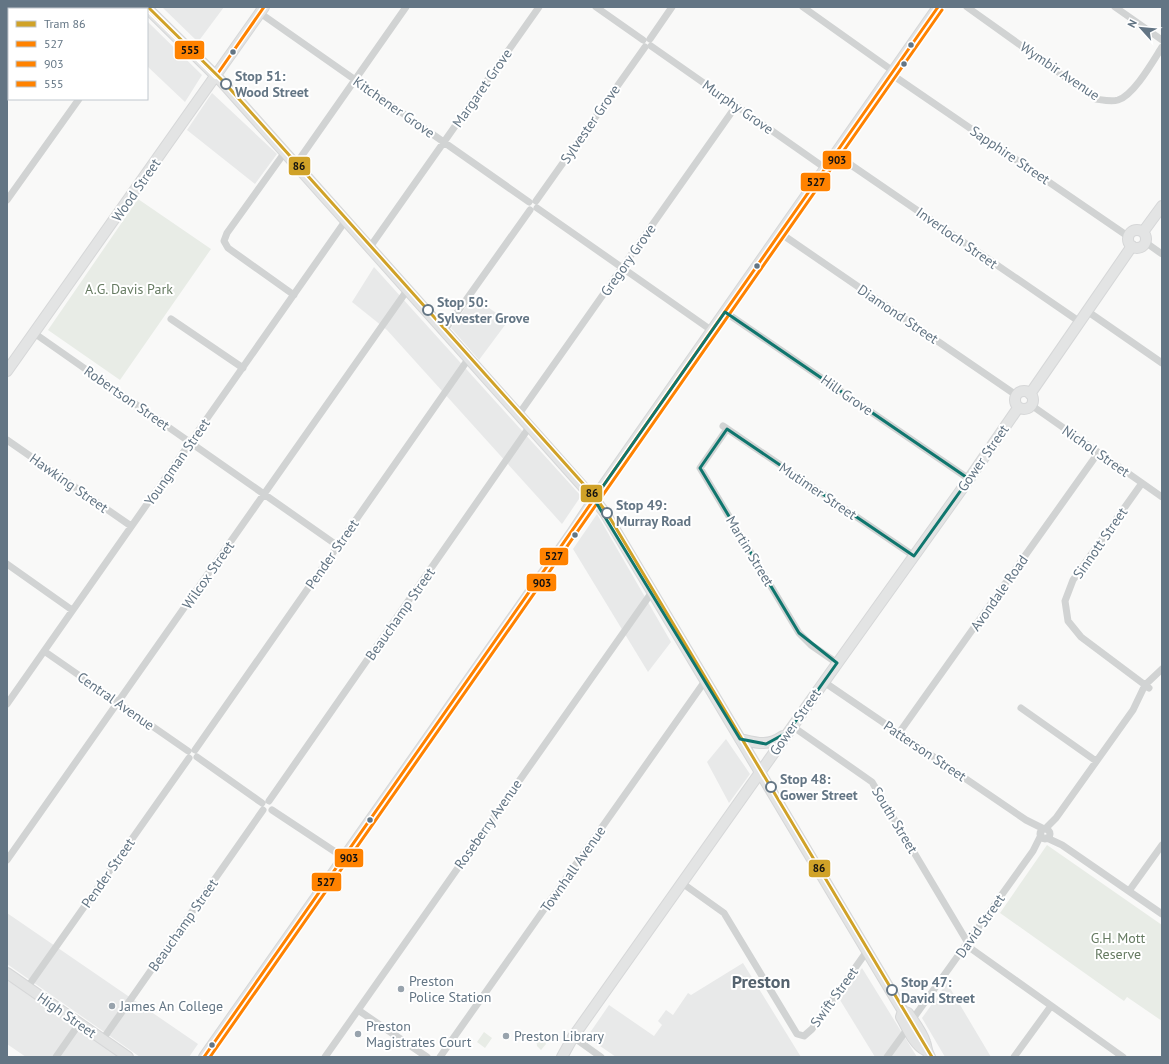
<svg xmlns="http://www.w3.org/2000/svg" width="1169" height="1064" font-family="'PT Sans',sans-serif">
<style>
.built{fill:#e8e9e9}
.green{fill:#e8ece6}
.lines{fill:none;stroke-linecap:round;stroke-linejoin:round}
.secondary-casing{stroke:#d6d7d8;stroke-width:12}
.street{stroke:#d1d3d3;stroke-width:7}
.secondary{stroke:#e3e4e4;stroke-width:10}
.bus-1-casing{stroke:#fff;stroke-width:6}
.bus-2-casing{stroke:#fff;stroke-width:6}
.bus-3-casing{stroke:#fff;stroke-width:6}
.bus-1{stroke:#ff8200;stroke-width:3}
.bus-2{stroke:#ff8200;stroke-width:3}
.bus-3{stroke:#ff8200;stroke-width:3}
.tram-1-casing{stroke:#fff;stroke-width:6}
.tram-1{stroke:#d0a228;stroke-width:3}
.marked{fill:none;stroke:#0f766e;stroke-width:3;stroke-linejoin:round}
.bus-dot{fill:#637584;stroke:#fff;stroke-width:1.5}
.stop-dot{fill:#fff;stroke:#637584;stroke-width:2}
.poi-dot{fill:#98a3ad;stroke:#fff;stroke-width:1.5}
.labels{text-anchor:middle;dominant-baseline:central;stroke-width:4;stroke-linejoin:round;paint-order:stroke}
.street-label{font-size:14px;fill:#637584;stroke:#fff}
.stop-label{font-size:14px;font-weight:bold;fill:#637584;stroke:#fff;text-anchor:start}
.park-label{font-size:14px;fill:#667b62;stroke:#fff}
.poi-label{font-size:14px;fill:#637584;stroke:#fff;text-anchor:start}
.district-label{font-size:18px;font-weight:bold;fill:#55636f;stroke:#fff}
.line-badge{stroke:#fff;stroke-width:1.5}
.pale-badge-label{font-size:11px;text-anchor:middle;font-weight:bold;fill:#111}
</style>
<rect width="100%" height="100%" fill="#f9f9f8"/>
<path class="built" d="M84 7H132L134 9H86Z
M162 7H224L198 42Z
M147 21 202 75 185 102 147 66Z
M212 93 277 154 255 184 187 130Z
M374 267 581 496 562 524 387 330 352 302Z
M473 297 508 321 479 360 451 328Z
M597 514 671 642 648 672 573 549Z
M726 739 750 774 729 803 707 762Z
M7 913 198 1044 189 1057H140L7 964Z
M743 963 801 1057H616L587 1037 609 1005 654 1036 662 1025 658 1021 666 1010 673 1015 688 993 691 995Z
M862 968 917 1057H875L840 1000Z
M7 980 119 1057H26L7 1044Z
M947 983 991 1057H945L922 1018Z"/>
<path class="green" d="M138 199 211 249 120 380 48 330Z
M1047 845 1162 925V1021L1127 997 1124 1001 1000 913Z
M484 1032 492 1038 485 1048 477 1042Z
M540 1035 543 1037 546 1044 541 1050 537 1046 536 1037Z"/>
<g class="lines">
<defs>
<path id="secondary" d="M146 7 222 82 594 499 605 513 895 998 903 1011 901 1017C907 1027 914 1045 925 1050
M1128 239a9 9 0 1 1 18 0a9 9 0 1 1-18 0Z
M1143 232 1162 206
M7 371 264 7
M1015 400a9 9 0 1 1 18 0a9 9 0 1 1-18 0Z
M1030 394 1132 246
M740 739C757 743 767 747 783 736
M7 973 128 1057
M903 1011 908 1013C914 1022 922 1032 925 1042 927 1047 926 1051 930 1057
M204 1057 572 533 601 489 938 7
M562 1057 573 1037 824 682 969 479 1018 408"/>
</defs>
<use href="#secondary" class="secondary-casing"/>
<path class="street" d="M596 7 643 40
M803 7 893 71
M967 7 1096 99C1103 100 1111 102 1118 100 1134 95 1153 61 1162 47
M1115 7 1162 40
M24 9 25 7
M260 13 529 202
M7 33 9 30
M650 39 672 7
M651 46 825 168
M891 74 1129 237
M285 152 227 233 224 241 228 248 294 295
M835 154 1080 322
M296 164 406 7
M7 200 79 99
M536 201 645 47
M537 208 711 330
M780 233 1016 395
M1145 242 1162 254
M370 247 539 7
M1087 311 1162 363
M725 312 969 479
M171 319 243 368
M444 331 530 210
M34 333 338 546
M1031 405 1162 497
M519 414 736 106
M723 426 914 556
M727 429 700 468 799 633 811 645 837 663
M7 440 131 526
M1142 483 1073 580 1065 601 1068 621 1081 637 1149 688
M7 564 72 610
M44 651 188 751
M824 682 1026 820 1044 829
M7 704 346 220
M1021 708 1096 761
M792 726 872 782 968 943
M899 733 1098 453
M195 750 469 358
M197 757 262 803
M269 801 530 426
M272 810 343 857
M1045 829 1056 818 1133 710 1145 685 1162 669
M1040 834a5 5 0 1 1 10 0a5 5 0 1 1-10 0Z
M1047 838 1062 845 1162 914
M7 860 408 289
M682 883 724 913 797 1034 804 1036 812 1029 867 951
M1129 891 1162 845
M966 945 1123 1057
M27 988 189 758
M358 1010 427 1057
M912 1020 1033 851 1041 835
M573 1037 601 1057
M103 1039 263 810
M56 1057 79 1024
M325 1057 652 592
M440 1057 705 681
M887 1057 908 1028
M1014 1057 1051 1006"/>
<use href="#secondary" class="secondary"/>
<defs>
<path id="bus-1" d="M204 1057 938 7"/>
<path id="bus-2" d="M210 1057 942 10"/>
<path id="bus-3" d="M146 7 216 76 264 7"/>
</defs>
<use href="#bus-1" class="bus-1-casing"/>
<use href="#bus-2" class="bus-2-casing"/>
<use href="#bus-3" class="bus-3-casing"/>
<use href="#bus-1" class="bus-1"/>
<use href="#bus-2" class="bus-2"/>
<use href="#bus-3" class="bus-3"/>
<defs>
<path id="tram-1" d="M148 7 223 81 595 497 607 513 932 1057"/>
</defs>
<use href="#tram-1" class="tram-1-casing"/>
<use href="#tram-1" class="tram-1"/>
</g>
<path class="marked" d="M725 312 969 479 914 556 727 429 700 468 799 633 837 663 788 732 766 744 740 739 594 499Z"/>
<g class="bus-dot">
<circle cx="911" cy="45" r="3.5"/>
<circle cx="233" cy="52" r="3.5"/>
<circle cx="904" cy="64" r="3.5"/>
<circle cx="757" cy="266" r="3.5"/>
<circle cx="575" cy="535" r="3.5"/>
<circle cx="370" cy="820" r="3.5"/>
<circle cx="212" cy="1045" r="3.5"/>
</g>
<g class="stop-dot">
<circle cx="226" cy="84" r="5"/>
<circle cx="428" cy="310" r="5"/>
<circle cx="607" cy="513" r="5"/>
<circle cx="771" cy="787" r="5"/>
<circle cx="892" cy="990" r="5"/>
</g>
<g class="poi-dot">
<circle cx="401" cy="989" r="4"/>
<circle cx="112" cy="1006" r="4"/>
<circle cx="358" cy="1034" r="4"/>
<circle cx="506" cy="1036" r="4"/>
</g>
<g class="labels">
<g class="street-label">
<text transform="translate(1060 71) rotate(34)">Wymbir Avenue</text>
<text transform="translate(482 88) rotate(-55)">Margaret Grove</text>
<text transform="translate(394 107) rotate(35)">Kitchener Grove</text>
<text transform="translate(738 107) rotate(35)">Murphy Grove</text>
<text transform="translate(590 124) rotate(-55)">Sylvester Grove</text>
<text transform="translate(1010 155) rotate(34)">Sapphire Street</text>
<text transform="translate(136 190) rotate(-55)">Wood Street</text>
<text transform="translate(957 238) rotate(35)">Inverloch Street</text>
<text transform="translate(628 260) rotate(-55)">Gregory Grove</text>
<text transform="translate(898 314) rotate(34)">Diamond Street</text>
<text transform="translate(847 395) rotate(35)">Hill Grove</text>
<text transform="translate(127 398) rotate(35)">Robertson Street</text>
<text transform="translate(1096 451) rotate(35)">Nichol Street</text>
<text transform="translate(983 458) rotate(-55)">Gower Street</text>
<text transform="translate(177 462) rotate(-55)">Youngman Street</text>
<text transform="translate(69 483) rotate(35)">Hawking Street</text>
<text transform="translate(818 491) rotate(34)">Mutimer Street</text>
<text transform="translate(1100 543) rotate(-55)">Sinnott Street</text>
<text transform="translate(750 551) rotate(59)">Martin Street</text>
<text transform="translate(332 554) rotate(-55)">Pender Street</text>
<text transform="translate(208 575) rotate(-55)">Wilcox Street</text>
<text transform="translate(999 593) rotate(-55)">Avondale Road</text>
<text transform="translate(400 614) rotate(-55)">Beauchamp Street</text>
<text transform="translate(116 701) rotate(35)">Central Avenue</text>
<text transform="translate(795 722) rotate(-55)">Gower Street</text>
<text transform="translate(925 751) rotate(34)">Patterson Street</text>
<text transform="translate(895 820) rotate(59)">South Street</text>
<text transform="translate(488 824) rotate(-55)">Roseberry Avenue</text>
<text transform="translate(573 869) rotate(-55)">Townhall Avenue</text>
<text transform="translate(108 873) rotate(-55)">Pender Street</text>
<text transform="translate(183 925) rotate(-55)">Beauchamp Street</text>
<text transform="translate(980 926) rotate(-55)">David Street</text>
<text transform="translate(834 997) rotate(-54)">Swift Street</text>
<text transform="translate(67 1015) rotate(35)">High Street</text>
</g>
<g class="stop-label">
<text x="235" y="76">Stop 51:<tspan x="235" dy="16">Wood Street</tspan></text>
<text x="437" y="302">Stop 50:<tspan x="437" dy="16">Sylvester Grove</tspan></text>
<text x="616" y="505">Stop 49:<tspan x="616" dy="16">Murray Road</tspan></text>
<text x="780" y="779">Stop 48:<tspan x="780" dy="16">Gower Street</tspan></text>
<text x="901" y="982">Stop 47:<tspan x="901" dy="16">David Street</tspan></text>
</g>
<g class="park-label">
<text x="129" y="289">A.G. Davis Park</text>
<text x="1118" y="938">G.H. Mott<tspan x="1118" dy="16">Reserve</tspan></text>
</g>
<g class="poi-label">
<text x="409" y="981">Preston<tspan x="409" dy="16">Police Station</tspan></text>
<text x="120" y="1006">James An College</text>
<text x="366" y="1026">Preston<tspan x="366" dy="16">Magistrates Court</tspan></text>
<text x="514" y="1036">Preston Library</text>
</g>
<g class="district-label">
<text x="761" y="981">Preston</text>
</g>
</g>
<g class="line-badge">
<rect x="174" y="40" width="31" height="20" rx="4" fill="#ff8200"/>
<rect x="822" y="150" width="30" height="20" rx="4" fill="#ff8200"/>
<rect x="288" y="156" width="23" height="20" rx="4" fill="#d0a228"/>
<rect x="800" y="172" width="31" height="20" rx="4" fill="#ff8200"/>
<rect x="580" y="484" width="23" height="19" rx="4" fill="#d0a228"/>
<rect x="539" y="547" width="30" height="19" rx="4" fill="#ff8200"/>
<rect x="526" y="573" width="31" height="19" rx="4" fill="#ff8200"/>
<rect x="334" y="848" width="30" height="20" rx="4" fill="#ff8200"/>
<rect x="808" y="859" width="23" height="19" rx="4" fill="#d0a228"/>
<rect x="311" y="872" width="31" height="20" rx="4" fill="#ff8200"/>
</g>
<g class="pale-badge-label">
<text x="190" y="54">555</text>
<text x="837" y="164">903</text>
<text x="299" y="170">86</text>
<text x="816" y="186">527</text>
<text x="592" y="497">86</text>
<text x="554" y="560">527</text>
<text x="542" y="587">903</text>
<text x="349" y="862">903</text>
<text x="819" y="872">86</text>
<text x="326" y="886">527</text>
</g>
<rect width="1169" height="1064" fill="none" stroke="#637584" stroke-width="16"/>
<rect x="8" y="8" width="140" height="92" fill="#ffffff" stroke="#c1c8ce"/>
<rect x="16" y="21" width="20" height="6" fill="#d0a228" stroke="#c1c8ce"/>
<text x="44" y="28" font-size="12" fill="#637584">Tram 86</text>
<rect x="16" y="41" width="20" height="6" fill="#ff8200" stroke="#c1c8ce"/>
<text x="44" y="48" font-size="12" fill="#637584">527</text>
<rect x="16" y="61" width="20" height="6" fill="#ff8200" stroke="#c1c8ce"/>
<text x="44" y="68" font-size="12" fill="#637584">903</text>
<rect x="16" y="81" width="20" height="6" fill="#ff8200" stroke="#c1c8ce"/>
<text x="44" y="88" font-size="12" fill="#637584">555</text>
<g transform="translate(1141 28) rotate(297)" stroke="#ffffff" stroke-width="3" paint-order="stroke">
<path d="M0-3L7 15L0 10L-7 15Z" fill="#637584"/>
<text y="-6" font-size="11" font-weight="bold" text-anchor="middle" fill="#637584">N</text>
</g>
</svg>
